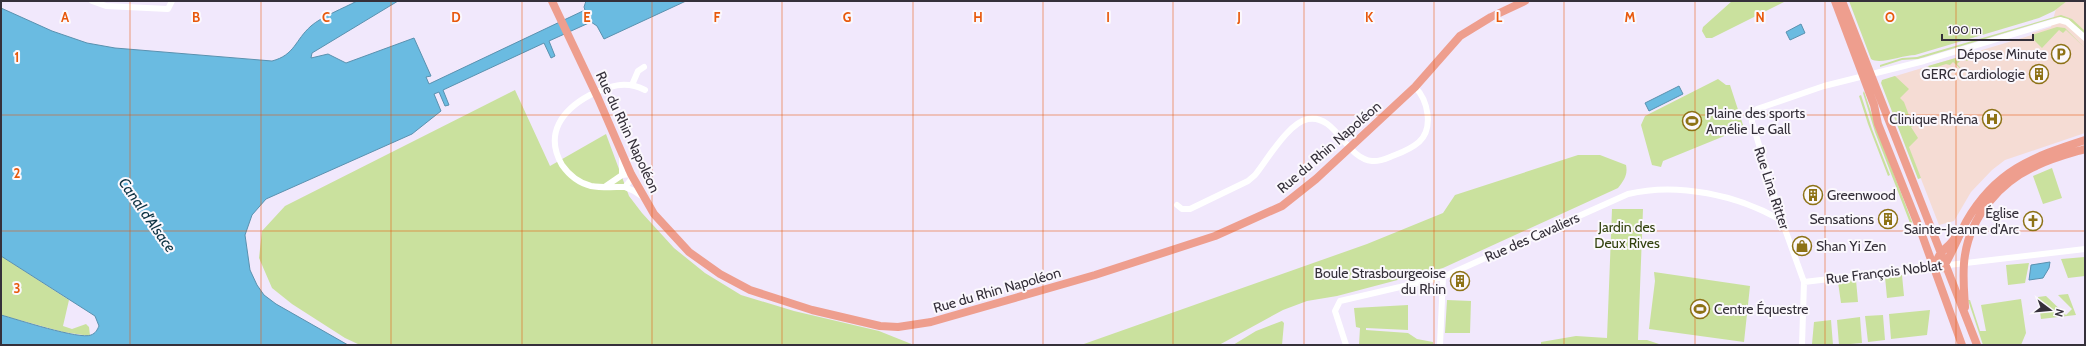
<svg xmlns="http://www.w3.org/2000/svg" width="2086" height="346" font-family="Cabin,sans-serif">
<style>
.medical{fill:#f5dcd4}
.green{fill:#cae19e}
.water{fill:#6abbe1;stroke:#5a91af}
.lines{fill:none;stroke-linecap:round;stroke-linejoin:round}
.minor{stroke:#fff;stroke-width:6}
.major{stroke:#ee9e8e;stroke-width:8}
.grid{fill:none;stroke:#e8590c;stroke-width:1;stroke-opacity:0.55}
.labels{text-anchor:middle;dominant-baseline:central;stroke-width:4;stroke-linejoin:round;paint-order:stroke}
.poi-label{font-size:14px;fill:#35303a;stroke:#fbf8fd;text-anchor:end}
.street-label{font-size:14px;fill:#35303a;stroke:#fbf8fd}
.park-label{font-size:14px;fill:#33420e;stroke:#fbf8fd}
.water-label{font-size:15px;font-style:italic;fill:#0c3242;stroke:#fbf8fd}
.grid-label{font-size:13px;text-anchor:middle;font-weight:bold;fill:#e8590c;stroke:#fbf8fd;stroke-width:4;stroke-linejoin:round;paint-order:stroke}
</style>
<rect width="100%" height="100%" fill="#f1e8fc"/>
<path class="medical" d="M2061 1H2085V133L2005 160 1992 170 1971 192 1954 221 1939 225 1884 84 1889 78 2032 35V33L2051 27 2057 5Z"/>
<path class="green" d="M1732 1H1786L1712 38H1706L1702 31 1703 27Z
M1849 1H2067L2054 11 2039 18 1915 55C1903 55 1880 65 1871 59Z
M2061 15 2072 19 2085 31V34L2068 19 2058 17 1918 59 1902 60 1880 67V65L1902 58 1917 57Z
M2057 27 2065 28 2085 48 2066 30 2063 33 2059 30 2042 48 2035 41 2032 35Z
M1973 53 1975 62 1970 57 1967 61 1963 58 1957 64 1965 73 1953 62 1950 65 1946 64 1931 69 1928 66Z
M1895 76 1909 89 1900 98 1904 102 1913 126 1911 127 1918 138 1909 147 1921 178 1918 179 1881 83 1882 80Z
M1718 79 1726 85H1730L1744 128 1663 161 1661 167 1652 165 1641 125 1645 116Z
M515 90 550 166 606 134 629 196 642 213 674 248 705 273 741 295 794 311 879 331 914 345H360L345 338 292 304 272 288 259 258 262 231 285 206Z
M1864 91 1875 124 1917 235 1915 236 1875 132 1863 93Z
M1861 95 1872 129 1890 175 1888 176 1868 124 1859 96Z
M1578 155H1600L1626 165C1628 175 1624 180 1618 188L1443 268 1337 296 1307 301 1283 310 1219 345H1081L1367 244 1443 213 1455 195Z
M2052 168 2062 198 2043 204 2033 176Z
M1612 209H1643L1638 340H1647L1662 345H1541V342L1576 336 1607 338Z
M1 256 69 300 63 326 72 329 86 324 89 327 90 336 63 332 1 315Z
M2085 257V276L2068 278 2061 259Z
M2029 263 2025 283 2008 285 2006 265Z
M1654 272 1750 286 1744 342 1649 329 1655 281Z
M1902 275 1904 296 1887 298 1885 277Z
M1856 280 1858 302 1841 303 1838 282Z
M2068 294 2076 315 2041 319 2038 297 2046 296 2066 315 2072 309 2058 295Z
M2021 299 2026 333 2021 345H1983L1968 300H1970L1980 331H1986L1981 305Z
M1447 300 1471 301 1470 333H1445Z
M1408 305V330L1366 328V330L1408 333 1417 339 1433 342V345H1359L1360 328 1356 327 1354 308Z
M1930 310 1927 335 1891 339 1889 314Z
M1883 315 1885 340 1868 342 1865 316Z
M1860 317 1862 343 1839 345 1837 320Z
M1831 320 1833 345H1809L1812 344 1814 322Z
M1282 321 1284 323 1282 345H1233L1256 331Z"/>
<path class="water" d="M357 1H398L312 53 311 58 328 54 346 63 414 38 431 76 426 77 429 84 585 10 584 7 586 1H686L604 39 597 26 591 22 549 41 555 56 551 58 544 43 443 90 449 105 445 106 439 92 434 94 441 111 412 134 266 199 252 215 245 235 250 270 257 285 264 295 276 304 348 345H1V315C16 319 80 340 91 335 96 333 97 330 99 326L95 316 1 256V8L52 31 87 43 115 48 272 61C295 55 295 40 311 26 321 17 344 8 357 1Z
M1801 24 1805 33 1790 40 1786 32Z
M1679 86 1683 94 1649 111 1645 103Z
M2050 262 2049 268 2043 278 2029 280 2031 265Z"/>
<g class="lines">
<path class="minor" d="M92 1 106 6 168 9 172 1
M632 85 638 71 644 67
M622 175V158
M633 177 625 187C614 187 602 188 591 186 579 183 569 175 562 165 544 134 562 110 590 95 609 86 625 80 645 90
M606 186 622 175 631 174
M625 187 634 191 643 197
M1177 205 1182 209H1190L1248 181 1255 175C1267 160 1289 122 1308 119 1336 114 1346 159 1372 161 1380 162 1387 158 1395 155 1403 152 1412 148 1419 142 1434 128 1428 100 1415 87
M1804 282 2085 249
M1346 345 1335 311 1340 301 1443 277 1628 194C1677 182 1739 195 1782 221
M1440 345 1443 277
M1802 345 1804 282 1782 221 1752 122V113L1757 109 1824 86 1924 61 2060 20 2067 22 2085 38"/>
<path class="major" d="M552 1 598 98 631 174 654 214 689 252 720 274 750 290 812 310 880 326 898 327 931 322 1095 275 1215 236 1282 206 1316 179 1415 87 1460 36 1491 17 1525 1
M1835 1 1874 105 1878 124 1921 232 1962 345
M1842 1 1977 345
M1938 258C1941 249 1951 246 1955 237
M1943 268C1952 253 1958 238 1966 222 1995 171 2032 157 2085 140
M1965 307C1964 290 1962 272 1965 255 1971 216 2000 182 2036 166 2052 158 2068 154 2085 149"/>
</g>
<path class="grid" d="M130 1V345M261 1V345M391 1V345M522 1V345M652 1V345M782 1V345M913 1V345M1043 1V345M1173 1V345M1304 1V345M1434 1V345M1564 1V345M1695 1V345M1825 1V345M1956 1V345M1 115H2085M1 231H2085"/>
<defs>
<symbol id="parking-ring" viewBox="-11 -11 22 22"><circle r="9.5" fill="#fbf8fd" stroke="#8d7216" stroke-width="1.5"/><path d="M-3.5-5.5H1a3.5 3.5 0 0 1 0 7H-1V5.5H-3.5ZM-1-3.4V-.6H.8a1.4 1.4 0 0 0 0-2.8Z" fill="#8d7216"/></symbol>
<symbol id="building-ring" viewBox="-11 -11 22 22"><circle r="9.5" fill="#fbf8fd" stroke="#8d7216" stroke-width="1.5"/><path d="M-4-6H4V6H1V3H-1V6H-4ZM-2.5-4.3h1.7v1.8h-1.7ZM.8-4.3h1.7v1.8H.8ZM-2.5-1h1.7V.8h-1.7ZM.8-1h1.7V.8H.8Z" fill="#8d7216"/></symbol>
<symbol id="hospital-ring" viewBox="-11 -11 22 22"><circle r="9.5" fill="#fbf8fd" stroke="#8d7216" stroke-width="1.5"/><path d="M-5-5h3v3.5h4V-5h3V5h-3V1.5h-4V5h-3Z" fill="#8d7216"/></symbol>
<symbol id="stadium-ring" viewBox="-11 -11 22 22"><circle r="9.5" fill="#fbf8fd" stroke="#8d7216" stroke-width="1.5"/><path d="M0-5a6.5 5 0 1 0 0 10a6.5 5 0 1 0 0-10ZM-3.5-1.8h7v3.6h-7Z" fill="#8d7216"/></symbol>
<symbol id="church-ring" viewBox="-11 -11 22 22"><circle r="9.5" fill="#fbf8fd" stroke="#8d7216" stroke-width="1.5"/><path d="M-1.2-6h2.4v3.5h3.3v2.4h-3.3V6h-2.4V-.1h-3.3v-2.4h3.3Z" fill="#8d7216"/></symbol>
<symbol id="shop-ring" viewBox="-11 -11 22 22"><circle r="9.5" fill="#fbf8fd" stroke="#8d7216" stroke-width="1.5"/><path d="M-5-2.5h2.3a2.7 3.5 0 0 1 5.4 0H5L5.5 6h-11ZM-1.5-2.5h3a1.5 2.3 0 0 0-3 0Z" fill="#8d7216"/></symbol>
</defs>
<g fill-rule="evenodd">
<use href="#parking-ring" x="2050" y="43" width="22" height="22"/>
<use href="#building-ring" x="2028" y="63" width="22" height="22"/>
<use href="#hospital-ring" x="1981" y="108" width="22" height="22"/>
<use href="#stadium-ring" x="1681" y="110" width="22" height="22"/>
<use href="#building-ring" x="1802" y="184" width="22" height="22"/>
<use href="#building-ring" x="1877" y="208" width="22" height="22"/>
<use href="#church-ring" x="2022" y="210" width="22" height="22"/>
<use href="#shop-ring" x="1791" y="235" width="22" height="22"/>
<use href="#building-ring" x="1449" y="270" width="22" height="22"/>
<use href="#stadium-ring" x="1689" y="298" width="22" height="22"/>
</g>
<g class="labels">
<g class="poi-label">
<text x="2047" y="54">Dépose Minute</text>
<text x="2025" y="74">GERC Cardiologie</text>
<text x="1706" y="113" text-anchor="start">Plaine des sports<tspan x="1706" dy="16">Amélie Le Gall</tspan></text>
<text x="1978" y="119">Clinique Rhéna</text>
<text x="1827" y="195" text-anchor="start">Greenwood</text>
<text x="2019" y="213">Église<tspan x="2019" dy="16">Sainte-Jeanne d'Arc</tspan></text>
<text x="1874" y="219">Sensations</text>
<text x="1816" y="246" text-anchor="start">Shan Yi Zen</text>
<text x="1446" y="273">Boule Strasbourgeoise<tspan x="1446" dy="16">du Rhin</tspan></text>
<text x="1714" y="309" text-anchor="start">Centre Équestre</text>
</g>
<g class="street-label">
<text transform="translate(628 132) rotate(65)">Rue du Rhin Napoléon</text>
<text transform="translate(1329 147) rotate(-41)">Rue du Rhin Napoléon</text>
<text transform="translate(1772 188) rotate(72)">Rue Lina Ritter</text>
<text transform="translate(1532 237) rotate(-24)">Rue des Cavaliers</text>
<text transform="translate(1884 272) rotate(-7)">Rue François Noblat</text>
<text transform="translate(997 290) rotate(-16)">Rue du Rhin Napoléon</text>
</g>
<g class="park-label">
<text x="1627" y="227">Jardin des<tspan x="1627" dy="16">Deux Rives</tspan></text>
</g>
<g class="water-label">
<text transform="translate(147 215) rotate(55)">Canal d'Alsace</text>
</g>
</g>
<g class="grid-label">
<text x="65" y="22">A</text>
<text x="196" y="22">B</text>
<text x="326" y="22">C</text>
<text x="456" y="22">D</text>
<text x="587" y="22">E</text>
<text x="717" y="22">F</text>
<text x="847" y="22">G</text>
<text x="978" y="22">H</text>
<text x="1108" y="22">I</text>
<text x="1239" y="22">J</text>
<text x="1369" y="22">K</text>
<text x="1499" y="22">L</text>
<text x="1630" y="22">M</text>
<text x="1760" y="22">N</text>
<text x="1890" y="22">O</text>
<text x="17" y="62">1</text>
<text x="17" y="178">2</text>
<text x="17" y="293">3</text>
</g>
<rect width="2086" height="346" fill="none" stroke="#35303a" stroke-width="4"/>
<g transform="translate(2050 310) rotate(106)" stroke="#fbf8fd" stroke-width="3" paint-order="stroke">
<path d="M0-3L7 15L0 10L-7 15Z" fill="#35303a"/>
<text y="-6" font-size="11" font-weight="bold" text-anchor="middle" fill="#35303a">N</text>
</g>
<path d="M1942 34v6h91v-6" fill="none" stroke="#35303a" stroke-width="2"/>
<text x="1948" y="34" font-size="12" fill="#35303a" stroke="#fbf8fd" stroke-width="3" paint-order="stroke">100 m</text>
</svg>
